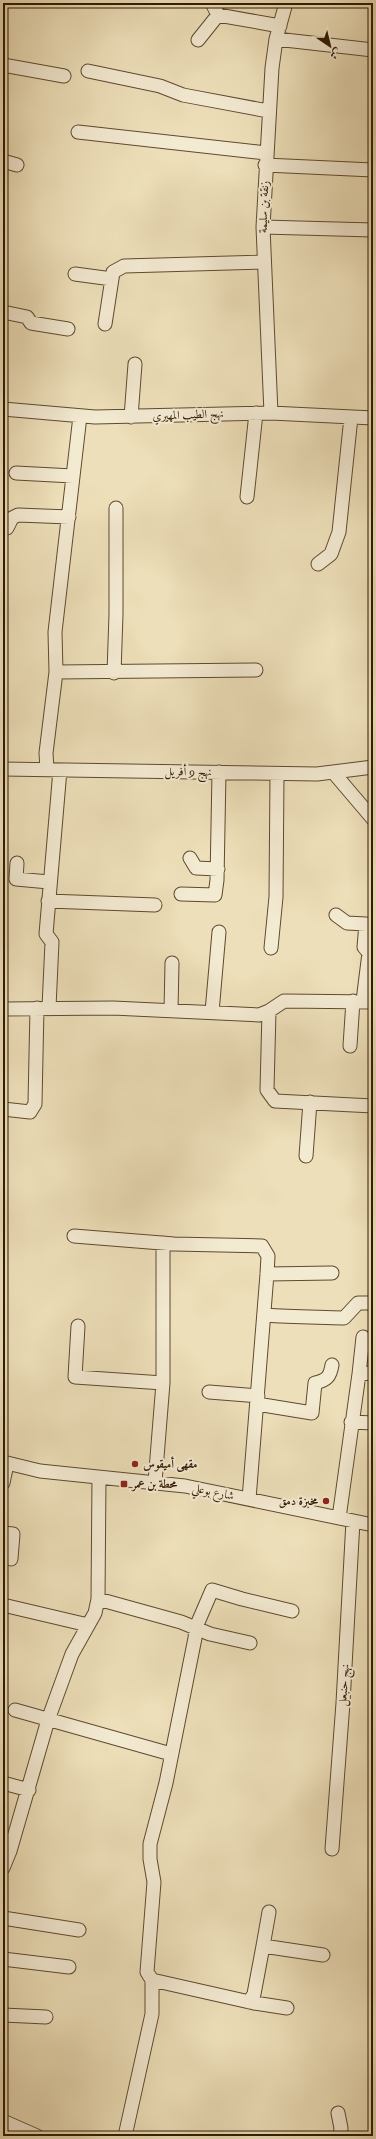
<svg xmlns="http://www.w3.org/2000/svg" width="376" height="2139" font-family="'IM FELL DW Pica',Amiri,serif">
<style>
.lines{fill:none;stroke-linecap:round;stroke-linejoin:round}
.minor-casing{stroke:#5e4a2f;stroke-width:15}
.minor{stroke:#f3ead2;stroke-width:13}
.poi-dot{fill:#8f2418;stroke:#f3ead2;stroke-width:1.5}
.labels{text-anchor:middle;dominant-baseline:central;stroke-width:4;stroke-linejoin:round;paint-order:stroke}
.street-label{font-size:12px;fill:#2f1901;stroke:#f3ead2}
.poi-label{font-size:12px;font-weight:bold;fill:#2f1901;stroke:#f3ead2;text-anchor:start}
</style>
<rect width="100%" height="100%" fill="#eddfb9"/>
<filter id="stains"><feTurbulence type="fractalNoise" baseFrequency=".005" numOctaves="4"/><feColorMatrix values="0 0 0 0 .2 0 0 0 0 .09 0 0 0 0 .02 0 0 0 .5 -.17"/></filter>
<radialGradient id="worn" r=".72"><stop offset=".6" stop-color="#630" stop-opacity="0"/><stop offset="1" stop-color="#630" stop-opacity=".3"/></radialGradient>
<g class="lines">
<defs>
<path id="minor" d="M212 3 218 15
M276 39 373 50
M198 40 218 15 280 26
M3 65 64 76
M88 71 160 86 183 95 268 111
M78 132 266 153
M3 161 17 165
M265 165 373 170
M263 227 373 230
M75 274 112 279
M3 312 27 317 31 323 68 329
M105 324 113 272 124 266 264 262
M3 409 95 417 271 413 373 418
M271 413 263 227 272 68 276 39 286 3
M131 417 135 364
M16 473 73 476
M247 497 256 413
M7 528 12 518 18 515 69 517
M318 564 331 554 339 532 351 417
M56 672 256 670
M114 673 116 614V508
M3 769 317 774 373 767
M47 769 46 753 56 672 55 632 80 416
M333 772 373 819
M190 858 196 868 218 869
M17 863 16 879 49 882
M181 894 215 895 217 880 219 772
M48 901 155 905
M336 915 347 923 366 924 364 947 369 953 363 1001
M271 948 276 897 277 774
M49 1007 52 942 46 934 60 770
M3 1009 113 1008 259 1015 269 1011 284 1001 373 1002
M171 1010 172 963
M269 1011 267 1090 275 1101 373 1106
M212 1012 219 932
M350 1046 353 1001
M3 1109 30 1112 35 1104 37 1008
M306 1156 310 1102
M74 1236 174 1244 262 1246 268 1256 267 1274 249 1499
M267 1274 332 1273
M265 1315C292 1317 318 1317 344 1318L358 1303H373
M78 1326 75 1377 163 1383
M359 1374 363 1337
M209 1392 258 1396
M257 1404 312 1413 315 1383C327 1380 330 1377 332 1365
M351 1422 373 1423
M3 1462 40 1471 185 1486 373 1525
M155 1482 163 1383V1243
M3 1483 7 1464
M339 1518 359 1374 373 1373
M3 1533 13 1534 11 1559
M98 1599 181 1622 210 1634 250 1643
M3 1605 88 1625
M15 1710 171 1754
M3 1783 29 1790
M332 1849 343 1703 353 1521
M3 1868 10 1851 48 1720 72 1654 95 1613 98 1599 99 1478
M3 1918 79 1930
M263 1946 269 1912
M3 1959 69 1967
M152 1980 254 2003 287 2008
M249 2002 254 1994 263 1946 323 1955
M3 2015 46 2017
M338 2113 341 2128 340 2136
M3 2121 37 2136
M125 2136 152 2014V1980L147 1972 154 1882 150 1859V1844L166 1783 195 1638 196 1627 212 1590 242 1599 292 1611"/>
</defs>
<use href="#minor" class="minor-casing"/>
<use href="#minor" class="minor"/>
</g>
<g class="poi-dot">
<circle cx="135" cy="1464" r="4"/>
<rect x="120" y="1480" width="8" height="8" rx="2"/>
<circle cx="326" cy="1501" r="4"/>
</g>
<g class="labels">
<g class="street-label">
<text transform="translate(264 207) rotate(-88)">زنقة بن سليمة</text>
<text transform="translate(188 415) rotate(-2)">نهج الطيب المهيري</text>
<text transform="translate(188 772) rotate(1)">نهج 9 أفريل</text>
<text transform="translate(213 1492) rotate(12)">شارع بوعلي</text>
<text transform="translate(344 1685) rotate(-86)">نهج حنبعل</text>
</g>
<g class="poi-label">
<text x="143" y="1464">مقهى أميقوس</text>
<text x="132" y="1484">محطة بن عمر</text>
<text x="318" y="1501" text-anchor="end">مخبزة دمق</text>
</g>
</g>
<rect width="376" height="2139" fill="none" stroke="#eddfb9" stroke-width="16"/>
<rect x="4" y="4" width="368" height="2131" fill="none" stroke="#2f1901" stroke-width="2"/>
<rect x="8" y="8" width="360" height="2123" fill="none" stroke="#2f1901"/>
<g transform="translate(330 46) rotate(145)" stroke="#f3ead2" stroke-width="3" paint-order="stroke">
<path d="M0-3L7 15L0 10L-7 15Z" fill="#2f1901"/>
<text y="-6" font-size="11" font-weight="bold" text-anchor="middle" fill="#2f1901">ش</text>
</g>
<rect width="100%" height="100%" filter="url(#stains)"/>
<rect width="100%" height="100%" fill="url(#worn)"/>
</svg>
